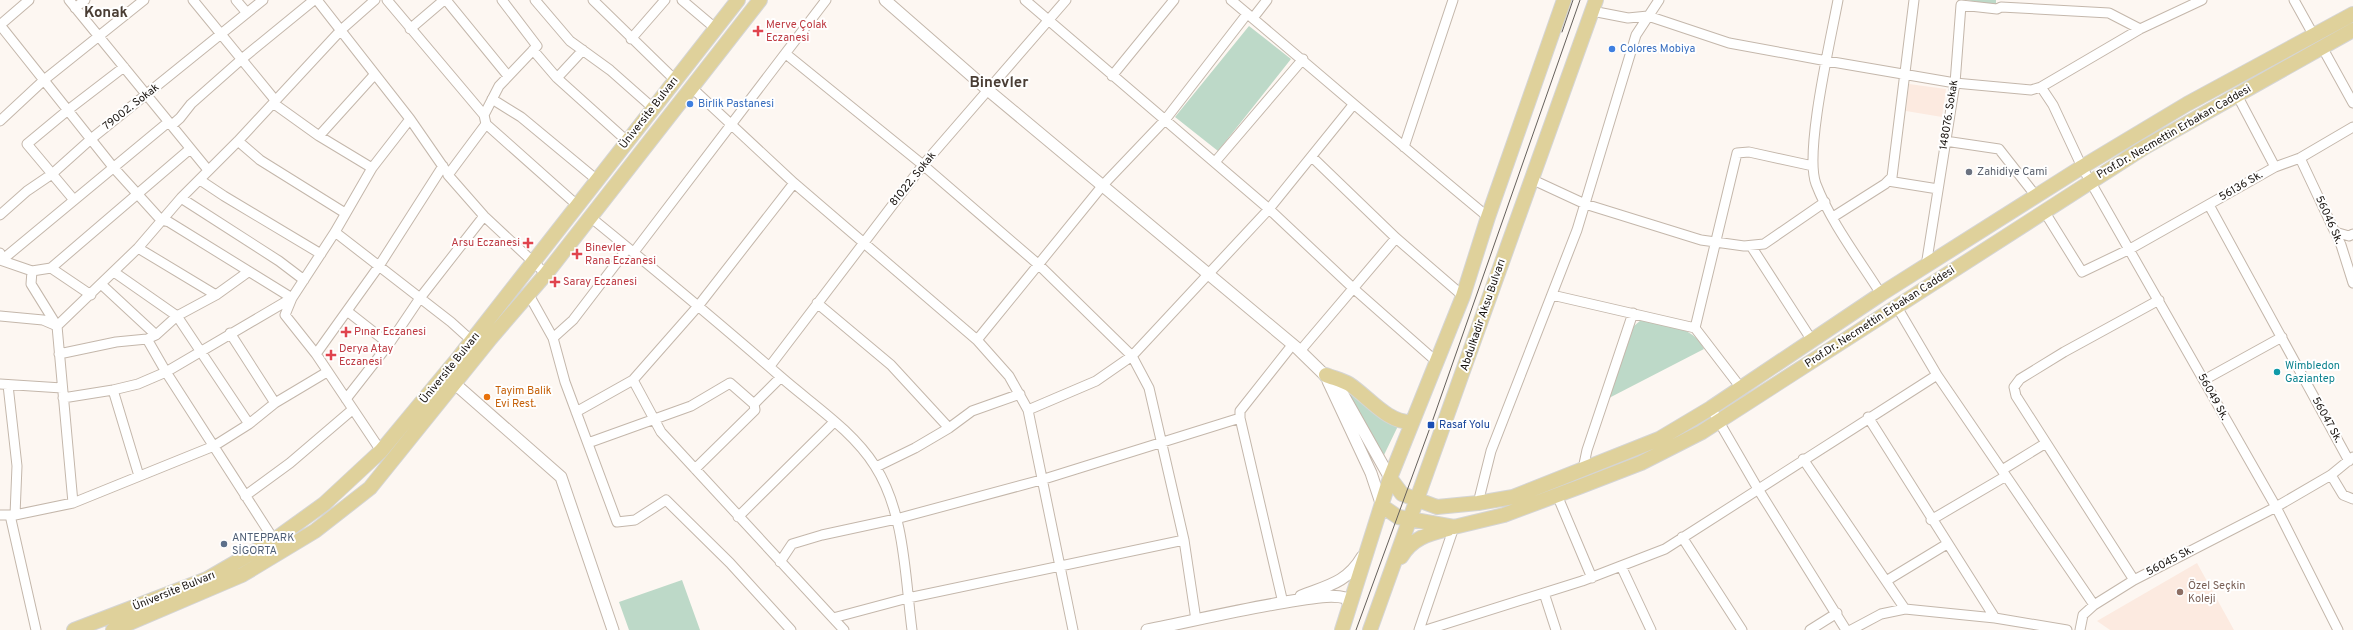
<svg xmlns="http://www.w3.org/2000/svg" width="2353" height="630" font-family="Overpass,sans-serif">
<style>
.education{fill:#fceae0}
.green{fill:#bdd9c8}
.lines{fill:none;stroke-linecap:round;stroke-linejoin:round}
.minor-casing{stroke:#c4b7ab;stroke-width:11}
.tertiary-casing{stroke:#c4b7ab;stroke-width:13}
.primary-casing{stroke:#d5d5d4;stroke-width:16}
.minor{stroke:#fff;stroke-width:9}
.tertiary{stroke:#fff;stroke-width:11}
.primary{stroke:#dfd19b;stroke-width:14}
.tram{stroke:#65605b;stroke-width:1}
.health-dot{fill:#e0444e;stroke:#fff;stroke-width:1.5}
.shop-dot{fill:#3f7fe0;stroke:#fff;stroke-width:1.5}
.worship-dot{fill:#6b7280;stroke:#fff;stroke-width:1.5}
.culture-dot{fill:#0f9aa8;stroke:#fff;stroke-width:1.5}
.food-dot{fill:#e8710a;stroke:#fff;stroke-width:1.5}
.transit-dot{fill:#1a4fb4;stroke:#fff;stroke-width:1.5}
.service-dot{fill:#5c6f8a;stroke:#fff;stroke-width:1.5}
.education-dot{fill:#8d6e63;stroke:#fff;stroke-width:1.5}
.labels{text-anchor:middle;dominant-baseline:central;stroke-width:4;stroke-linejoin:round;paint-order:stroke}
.health-label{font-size:11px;fill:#be3a42;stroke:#fff;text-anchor:start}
.shop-label{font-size:11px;fill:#366cbe;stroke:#fff;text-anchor:start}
.street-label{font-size:11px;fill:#18130f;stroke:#fff}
.worship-label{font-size:11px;fill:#5b616d;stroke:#fff;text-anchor:start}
.culture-label{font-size:11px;fill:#0d838f;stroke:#fff;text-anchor:start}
.food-label{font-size:11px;fill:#c56008;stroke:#fff;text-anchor:start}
.transit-label{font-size:11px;fill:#164399;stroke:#fff;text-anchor:start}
.service-label{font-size:11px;fill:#4e5e75;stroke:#fff;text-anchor:start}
.education-label{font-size:11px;fill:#785e54;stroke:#fff;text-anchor:start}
.district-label{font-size:15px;font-weight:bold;fill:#493d34;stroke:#fff}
</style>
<rect width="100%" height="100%" fill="#fdf7f2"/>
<path class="education" d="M1909 84 1946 89 1942 117 1906 111Z
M2197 563 2234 630H2110L2097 621Z"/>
<path class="green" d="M1966 0H1996V5Z
M1249 26 1291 59 1218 151 1175 117Z
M1641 320C1664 325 1693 325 1704 349L1609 398 1634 326Z
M1343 385 1398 426 1384 455H1383Z
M682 580 700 630H629L619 602Z"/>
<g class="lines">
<defs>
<path id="minor" d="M69 0 208 170
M193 0 275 100
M236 0 247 13
M317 0 410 119 446 171
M387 0 484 115
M446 0 508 76
M502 0 537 46 499 86 484 115 486 124 448 175 484 216 546 274
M535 0 570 41 610 70 653 108
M593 0 675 80
M682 0 715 28
M1025 0 1269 209 1353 288 1438 363
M1231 0C1317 72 1402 146 1488 217
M1838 0C1831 38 1804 153 1816 184 1831 223 1859 259 1881 294
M2294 0 2314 36
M75 8 85 0
M1592 11 1628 18 1648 16 1729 43 1827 61 1955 83 2031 90 2041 87 2053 105 2082 167 2276 507 2338 630
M1253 18 1267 0
M0 25 113 167 161 220 169 222 292 298 166 372 138 384 113 390 63 398
M0 25 29 0
M410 29 444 0
M631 39 665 0
M2322 47 2353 103
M533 50 557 78 627 141
M786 54 923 165 1039 265 1132 356 1149 388 1184 540 1196 620
M1112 76 1174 0
M557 78 583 50
M691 87 794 183 977 340 1009 376 1028 410 1073 630
M2041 87 2140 29 2202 0
M2237 95 2275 167
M492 99 521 117 597 180
M273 103 319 136 372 168
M0 121 44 80 144 0
M486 124 577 205
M319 136 375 74
M238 141 260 160 345 213
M1945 141 1999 149 2036 196
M1404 147 1453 0
M1312 157 1396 238 1463 296
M2300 158 2341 245 2353 283
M1215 162 1303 59
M1531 179 1585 204 1701 240 1744 246 1764 244 1825 202
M200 180 224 196 321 254
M1888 181 1938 189
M181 198 279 261 304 280
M74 200 27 144 68 110 124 67
M2209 205 2349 461
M2044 211 2082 272 2130 249 2275 167 2300 158 2353 127
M0 215 27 191 52 174 91 139 263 0
M589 216C654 269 718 322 781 377 813 405 852 430 875 466 905 513 905 577 912 630
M1833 217 1885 184 1892 177 1914 0
M335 232 451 322 472 341
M2335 232 2349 236 2353 234
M1751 246 1811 339
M138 248 216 295
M634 252 826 0
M0 253 2 260 166 124 172 125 180 118 191 104 243 58 314 0
M0 260 32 271 51 268 91 295
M1926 266 1955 83 1961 5 1997 9 2001 7 2109 13 2140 29
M51 268 190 149
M32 271 31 284 57 326
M114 272 177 316 249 424
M101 284 156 335
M529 295 553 338 565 382 617 522 635 520 666 500 730 563 791 630
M1552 295 1695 328 1741 388
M817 303 891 365 949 428
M1897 307 1937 375 2094 605
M347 311 389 344
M0 316 43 320 57 326
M1695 328 1737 153 1749 152 1813 166
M230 333 275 403
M553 338 573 320 628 248
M147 339 166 372 274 540
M977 340 1103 185 1165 120 1247 14
M1300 351 1396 238
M59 354 116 342 147 339 156 335 177 316 216 295 248 272
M316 354 379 266 443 166
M770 366 923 165 1066 0
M633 380 661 432 844 630
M2204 380 2282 337
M0 384 62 388
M8 385 17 466 15 515
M113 390 139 476
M346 399 389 344 420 298 484 216
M754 404 781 377
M1711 408 1758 489 1846 630
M1028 410 1096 381 1132 356 1269 209 1353 105
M576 412 633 380 699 305 794 183
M1868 417 1995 618
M1240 418V411L1293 344
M588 443 691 406 730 383 754 404 755 410 695 469
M381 451 316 354 285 315 292 298 335 232 372 168 410 119
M1803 459 1905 609
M876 467 915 448 949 428 972 411 1020 394
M1583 469 1587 450 1633 313
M2002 470 2046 443
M2331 475 2343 495 2353 499
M1557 495 1592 578
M245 496 290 463 352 410
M73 503 57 326 138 248 181 198 238 141 341 30 375 0
M1478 503 1491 451 1577 230 1636 35 1659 0
M0 515H15L73 503 214 446 249 424 275 403 327 372
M10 515 36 630
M738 517 834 422
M1931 520 2006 476
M1682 537 1742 630
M780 562 792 544 822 535 896 519 1041 480 1240 418 1283 603
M1621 566 1651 630
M2134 580 2016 396 2014 387 2020 379 2064 352 2159 300
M1886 581 1947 544
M1544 593 1556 630
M833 618 908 598 1184 540
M1419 630 1454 527
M1426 630 1582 581 1665 549 1937 375
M1810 630 1837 613
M1851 630 1881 614 1905 609 1995 618 2067 630
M2080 630 2083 615 2094 605 2134 580 2276 507 2331 475 2353 457"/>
<path id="tertiary" d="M885 0 989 91 1297 348 1341 391 1390 478
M1328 381 1371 473 1382 506
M454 383 561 477 613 630
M1301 596C1326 586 1347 583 1362 557
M1147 630C1197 620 1247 608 1298 600 1313 598 1331 594 1346 598L1350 607"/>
<path id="primary" d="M1326 375C1333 378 1342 380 1349 384 1369 397 1387 423 1412 422
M1390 478 1402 494 1437 507 1478 503 1513 497 1659 439 1711 408 1881 294 2082 167 2187 104 2353 14
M1382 506 1398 517 1454 527 1504 515 1579 487 1641 463 1702 432 2145 147 2353 30
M1401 557C1412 538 1428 534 1448 529
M74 630 207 579 274 540 324 504 381 451 459 357 738 0
M113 630 242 575 315 531 370 488 490 339 546 274 760 0
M1342 630 1390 478 1463 296 1488 217 1564 0
M1370 630 1596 0"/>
</defs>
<use href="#minor" class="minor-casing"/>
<use href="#tertiary" class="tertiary-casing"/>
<use href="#primary" class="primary-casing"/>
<use href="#minor" class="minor"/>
<use href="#tertiary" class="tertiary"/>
<use href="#primary" class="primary"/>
<path class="tram" d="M1562 32 1573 0
M1356 630 1431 425 1580 0"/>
</g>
<g class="health-dot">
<path d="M756 25h4v4h4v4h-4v4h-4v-4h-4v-4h4z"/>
<path d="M526 237h4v4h4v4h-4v4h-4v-4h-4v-4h4z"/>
<path d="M575 248h4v4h4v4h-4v4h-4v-4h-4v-4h4z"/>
<path d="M553 276h4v4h4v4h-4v4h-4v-4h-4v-4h4z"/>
<path d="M344 326h4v4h4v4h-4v4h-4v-4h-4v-4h4z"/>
<path d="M329 349h4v4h4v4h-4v4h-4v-4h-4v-4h4z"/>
</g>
<g class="shop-dot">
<circle cx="1612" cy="49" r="4"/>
<circle cx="690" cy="104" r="4"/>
</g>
<circle class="worship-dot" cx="1969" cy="172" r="4"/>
<circle class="culture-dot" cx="2277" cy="372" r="4"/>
<circle class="food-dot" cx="487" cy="397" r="4"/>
<rect class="transit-dot" x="1427" y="421" width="8" height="8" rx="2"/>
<circle class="service-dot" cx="224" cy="544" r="4"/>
<circle class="education-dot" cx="2180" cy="592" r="4"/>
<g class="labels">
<g class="health-label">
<text x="766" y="25">Merve Çolak<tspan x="766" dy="13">Eczanesi</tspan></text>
<text x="520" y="243" text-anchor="end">Arsu Eczanesi</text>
<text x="585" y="248">Binevler<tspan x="585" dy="13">Rana Eczanesi</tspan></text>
<text x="563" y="282">Saray Eczanesi</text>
<text x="354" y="332">Pınar Eczanesi</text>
<text x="339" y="349">Derya Atay<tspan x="339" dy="13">Eczanesi</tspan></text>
</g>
<g class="shop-label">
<text x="1620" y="49">Colores Mobiya</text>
<text x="698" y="104">Birlik Pastanesi</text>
</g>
<g class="street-label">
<text transform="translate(131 107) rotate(-38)">79002. Sokak</text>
<text transform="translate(649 113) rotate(-52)">Üniversite Bulvarı</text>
<text transform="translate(1949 115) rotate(-81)">148076. Sokak</text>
<text transform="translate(2174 132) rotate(-30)">Prof.Dr. Necmettin Erbakan Caddesi</text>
<text transform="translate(913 179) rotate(-51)">81022. Sokak</text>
<text transform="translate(2241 186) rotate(-30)">56136 Sk.</text>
<text transform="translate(2329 220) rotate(66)">56046 Sk.</text>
<text transform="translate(1483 315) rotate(-71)">Abdulkadir Aksu Bulvarı</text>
<text transform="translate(1880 317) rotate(-33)">Prof.Dr. Necmettin Erbakan Caddesi</text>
<text transform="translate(450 368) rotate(-51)">Üniversite Bulvarı</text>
<text transform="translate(2213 397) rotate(61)">56049 Sk.</text>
<text transform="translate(2327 420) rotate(61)">56047 Sk.</text>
<text transform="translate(2170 561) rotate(-28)">56045 Sk.</text>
<text transform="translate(174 591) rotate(-22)">Üniversite Bulvarı</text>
</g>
<g class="worship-label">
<text x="1977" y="172">Zahidiye Cami</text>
</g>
<g class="culture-label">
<text x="2285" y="366">Wimbledon<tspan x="2285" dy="13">Gaziantep</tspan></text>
</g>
<g class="food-label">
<text x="495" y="391">Tayim Balik<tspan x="495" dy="13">Evi Rest.</tspan></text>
</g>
<g class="transit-label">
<text x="1439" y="425">Rasaf Yolu</text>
</g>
<g class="service-label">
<text x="232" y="538">ANTEPPARK<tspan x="232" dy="13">SİGORTA</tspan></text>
</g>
<g class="education-label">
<text x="2188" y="586">Özel Seçkin<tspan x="2188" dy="13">Koleji</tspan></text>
</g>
<g class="district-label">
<text x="106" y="13">Konak</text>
<text x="999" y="83">Binevler</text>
</g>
</g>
</svg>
